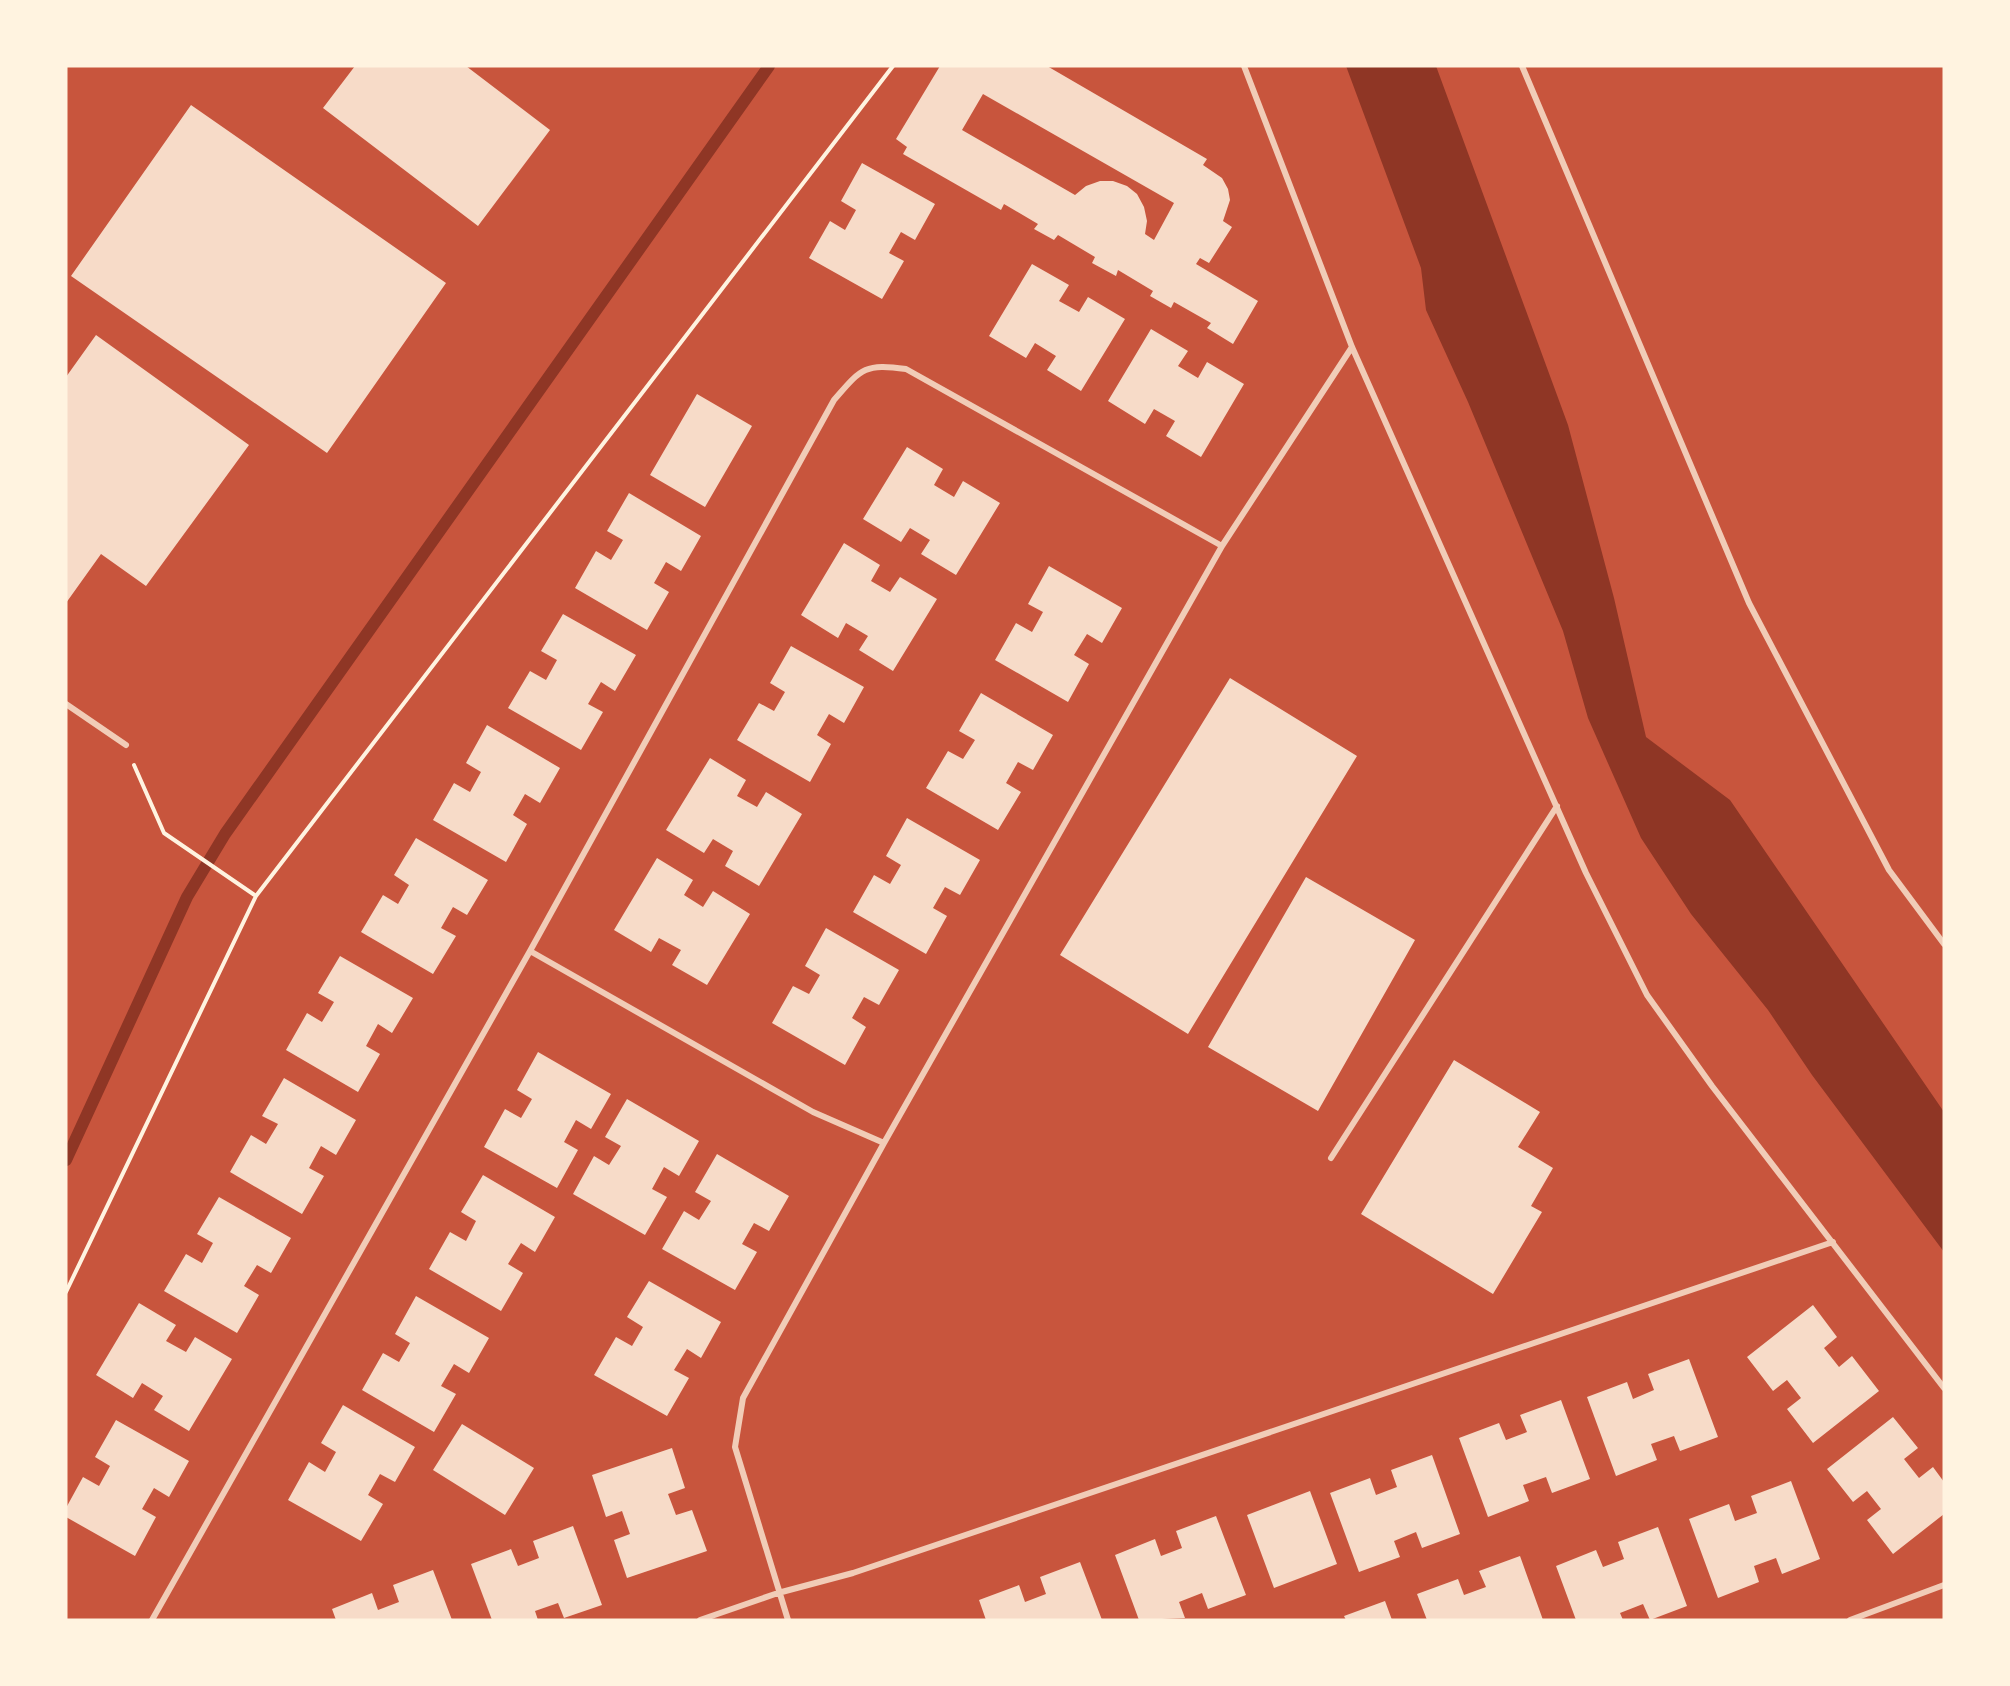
<svg xmlns="http://www.w3.org/2000/svg" width="2010" height="1686" font-family="Lato,sans-serif">
<style>
.water{fill:#8f3625}
.lines{fill:none;stroke-linecap:round;stroke-linejoin:round}
.stream{stroke:#8f3625;stroke-width:12}
.building{fill:#f7dbc8;fill-rule:evenodd}
.path{stroke:#fff3e0;stroke-width:4}
.minor{stroke:#f1ccb7;stroke-width:6}
</style>
<rect width="100%" height="100%" fill="#c8553d"/>
<path class="water" d="M1346 66H1436L1568 425 1614 598 1646 737 1730 800 1944 1112V1252L1812 1075 1768 1010 1691 914 1641 838 1588 718 1563 631 1468 402 1426 310 1421 268Z"/>
<g class="lines">
<path class="stream" d="M66 1160 187 897 225 834 769 66"/>
</g>
<path class="building" d="M355 66H466L550 130 478 226 323 108Z
M940 66H1047L1207 159 1203 165 1222 178 1228 189 1230 200 1223 221 1232 227 1209 263 1200 258 1196 264 1258 301 1233 344 1207 328 1211 323 1174 302 1171 308 1150 296 1153 291 1118 270 1116 276 1092 263 1095 257 1058 235 1054 240 1034 229 1038 224 1004 204 1001 210 903 154 907 147 896 139ZM983 94 1174 203 1154 240 1145 234 1147 221 1144 207 1137 194 1127 186 1113 181H1100L1086 186 1075 195 962 130Z
M191 105 446 283 327 453 71 276Z
M862 163 935 204 915 240 901 232 889 253 904 261 882 299 809 258 830 221 845 230 856 210 841 201Z
M1032 264 1069 285 1059 301 1079 312 1088 297 1125 319 1081 391 1047 370 1056 356 1035 343 1026 358 989 336Z
M1151 329 1188 351 1178 366 1198 378 1207 362 1244 384 1201 457 1166 436 1175 421 1154 409 1145 424 1108 401Z
M96 335 249 445 146 586 101 554 66 603V377Z
M697 394 752 426 705 507 650 475Z
M907 447 943 469 934 485 954 497 963 481 1000 503 956 575 921 554 930 540 910 528 901 542 863 519Z
M629 493 701 536 681 571 666 562 654 583 669 592 647 630 575 588 596 551 611 560 623 540 607 531Z
M844 543 880 565 871 581 890 592 900 577 937 599 893 671 859 650 868 636 846 623 838 638 801 615Z
M1049 566 1122 608 1102 643 1087 634 1074 655 1089 664 1068 702 995 660 1016 623 1032 632 1043 612 1028 604Z
M563 614 636 655 615 691 601 682 588 704 603 712 581 750 508 708 530 671 546 680 557 660 541 651Z
M791 646 864 687 844 723 829 714 817 735 831 744 810 782 737 740 759 703 774 711 785 692 770 683Z
M1230 678 1357 756 1188 1034 1060 955Z
M981 693 1053 735 1033 770 1018 762 1006 783 1021 792 998 830 926 788 948 751 963 759 975 740 959 731Z
M487 725 560 768 540 803 525 794 513 815 527 824 506 862 433 820 454 783 470 792 481 772 466 763Z
M710 758 746 780 737 796 757 807 766 792 802 814 759 886 725 866 733 851 713 839 704 853 666 830Z
M907 818 980 860 960 895 945 887 933 908 947 916 926 954 853 912 874 875 890 884 901 865 886 856Z
M416 838 488 880 467 915 453 907 441 928 456 936 433 974 361 932 383 895 398 904 409 885 394 875Z
M657 858 693 880 684 895 703 907 713 891 750 914 707 985 672 965 681 950 659 938 651 952 614 930Z
M1306 877 1415 940 1318 1111 1208 1047Z
M826 928 899 970 879 1005 864 997 852 1018 866 1027 845 1065 772 1023 793 986 809 994 820 975 805 966Z
M340 956 413 998 392 1033 378 1024 366 1046 380 1054 358 1092 286 1050 307 1013 322 1022 334 1002 318 993Z
M538 1052 611 1094 591 1129 576 1120 564 1142 578 1150 557 1188 484 1147 505 1109 521 1118 532 1099 517 1090Z
M1454 1060 1540 1112 1518 1147 1553 1168 1531 1206 1542 1212 1493 1294 1361 1214Z
M284 1078 356 1120 336 1155 321 1146 309 1168 324 1176 302 1214 230 1172 251 1135 266 1144 278 1124 262 1116Z
M627 1099 699 1141 679 1176 664 1167 652 1189 667 1197 645 1235 573 1194 594 1156 609 1165 621 1146 605 1137Z
M717 1154 789 1196 769 1231 754 1223 742 1244 757 1252 735 1290 662 1249 684 1211 699 1220 711 1201 695 1192Z
M483 1175 555 1217 535 1252 521 1243 508 1264 523 1273 501 1311 429 1269 450 1232 466 1241 476 1221 461 1212Z
M219 1197 291 1238 271 1273 257 1265 244 1286 259 1295 237 1333 164 1291 186 1254 202 1263 213 1243 197 1234Z
M649 1281 721 1322 701 1358 687 1349 674 1370 689 1378 667 1416 594 1375 616 1337 632 1346 643 1327 627 1317Z
M416 1296 489 1338 469 1373 454 1364 441 1386 456 1394 434 1432 362 1390 383 1353 399 1362 410 1343 395 1334Z
M139 1303 176 1325 166 1341 186 1352 195 1337 232 1359 189 1431 154 1410 163 1396 142 1383 133 1398 96 1375Z
M1813 1305 1837 1337 1824 1348 1839 1367 1852 1356 1879 1391 1813 1443 1787 1409 1801 1398 1787 1380 1773 1391 1747 1357Z
M1689 1359 1718 1437 1680 1451 1674 1436 1651 1444 1657 1460 1616 1476 1587 1397 1627 1382 1633 1399 1654 1390 1648 1374Z
M1561 1400 1590 1479 1552 1493 1546 1477 1523 1485 1529 1501 1488 1517 1459 1438 1499 1423 1506 1440 1527 1432 1520 1415Z
M343 1405 415 1447 395 1482 380 1474 368 1495 383 1504 361 1541 288 1500 309 1462 325 1472 336 1452 321 1443Z
M1893 1417 1918 1448 1904 1459 1919 1478 1933 1467 1944 1482V1514L1893 1554 1867 1520 1881 1509 1867 1491 1853 1502 1827 1469Z
M116 1420 189 1461 169 1497 154 1488 142 1509 156 1517 135 1556 66 1517V1508L83 1477 99 1486 110 1466 95 1457Z
M462 1424 534 1468 505 1515 433 1470Z
M672 1448 685 1488 668 1494 676 1515 692 1510 707 1551 627 1578 614 1540 630 1534 622 1511 606 1517 592 1475Z
M1432 1455 1460 1534 1422 1548 1416 1532 1394 1541 1400 1557 1359 1572 1330 1493 1370 1478 1376 1495 1397 1487 1391 1470Z
M1791 1481 1820 1559 1782 1574 1776 1558 1754 1566 1759 1582 1718 1598 1689 1519 1729 1504 1735 1521 1757 1513 1751 1496Z
M1310 1491 1337 1564 1274 1588 1247 1515Z
M1216 1516 1246 1595 1208 1609 1202 1593 1179 1602 1185 1618 1139 1620 1115 1555 1155 1539 1161 1556 1182 1548 1176 1531Z
M573 1526 602 1605 564 1618 558 1603 535 1611 538 1620H492L471 1564 511 1549 518 1566 539 1558 533 1541Z
M1658 1527 1687 1606 1650 1620 1643 1604 1620 1613 1623 1620H1576L1556 1566 1596 1550 1603 1567 1624 1559 1618 1542Z
M1520 1556 1543 1620H1427L1417 1594 1458 1579 1464 1595 1486 1587 1479 1571Z
M1080 1562 1102 1620H986L979 1600 1019 1585 1025 1602 1046 1594 1040 1577Z
M433 1570 452 1620H336L332 1609 372 1593 378 1610 399 1602 393 1585Z
M1385 1601 1392 1620H1346L1344 1616Z"/>
<g class="lines">
<path class="path" d="M134 765 164 833 256 896
M66 1292 256 896 893 66"/>
<path class="minor" d="M1244 66 1352 347 1586 873 1647 995 1712 1086 1944 1388
M1522 66 1749 603 1889 870 1944 944
M66 704 126 745
M530 951 813 1112 884 1143
M1331 1158 1557 806
M152 1620 530 951 834 400C861 369 864 363 906 369L1222 546
M700 1620 778 1593 853 1573 1833 1242
M788 1620 735 1447 743 1398 884 1143 1222 546 1352 347
M1850 1620 1944 1585"/>
</g>
<rect width="2010" height="1686" fill="none" stroke="#fff3e0" stroke-width="135"/>
</svg>
